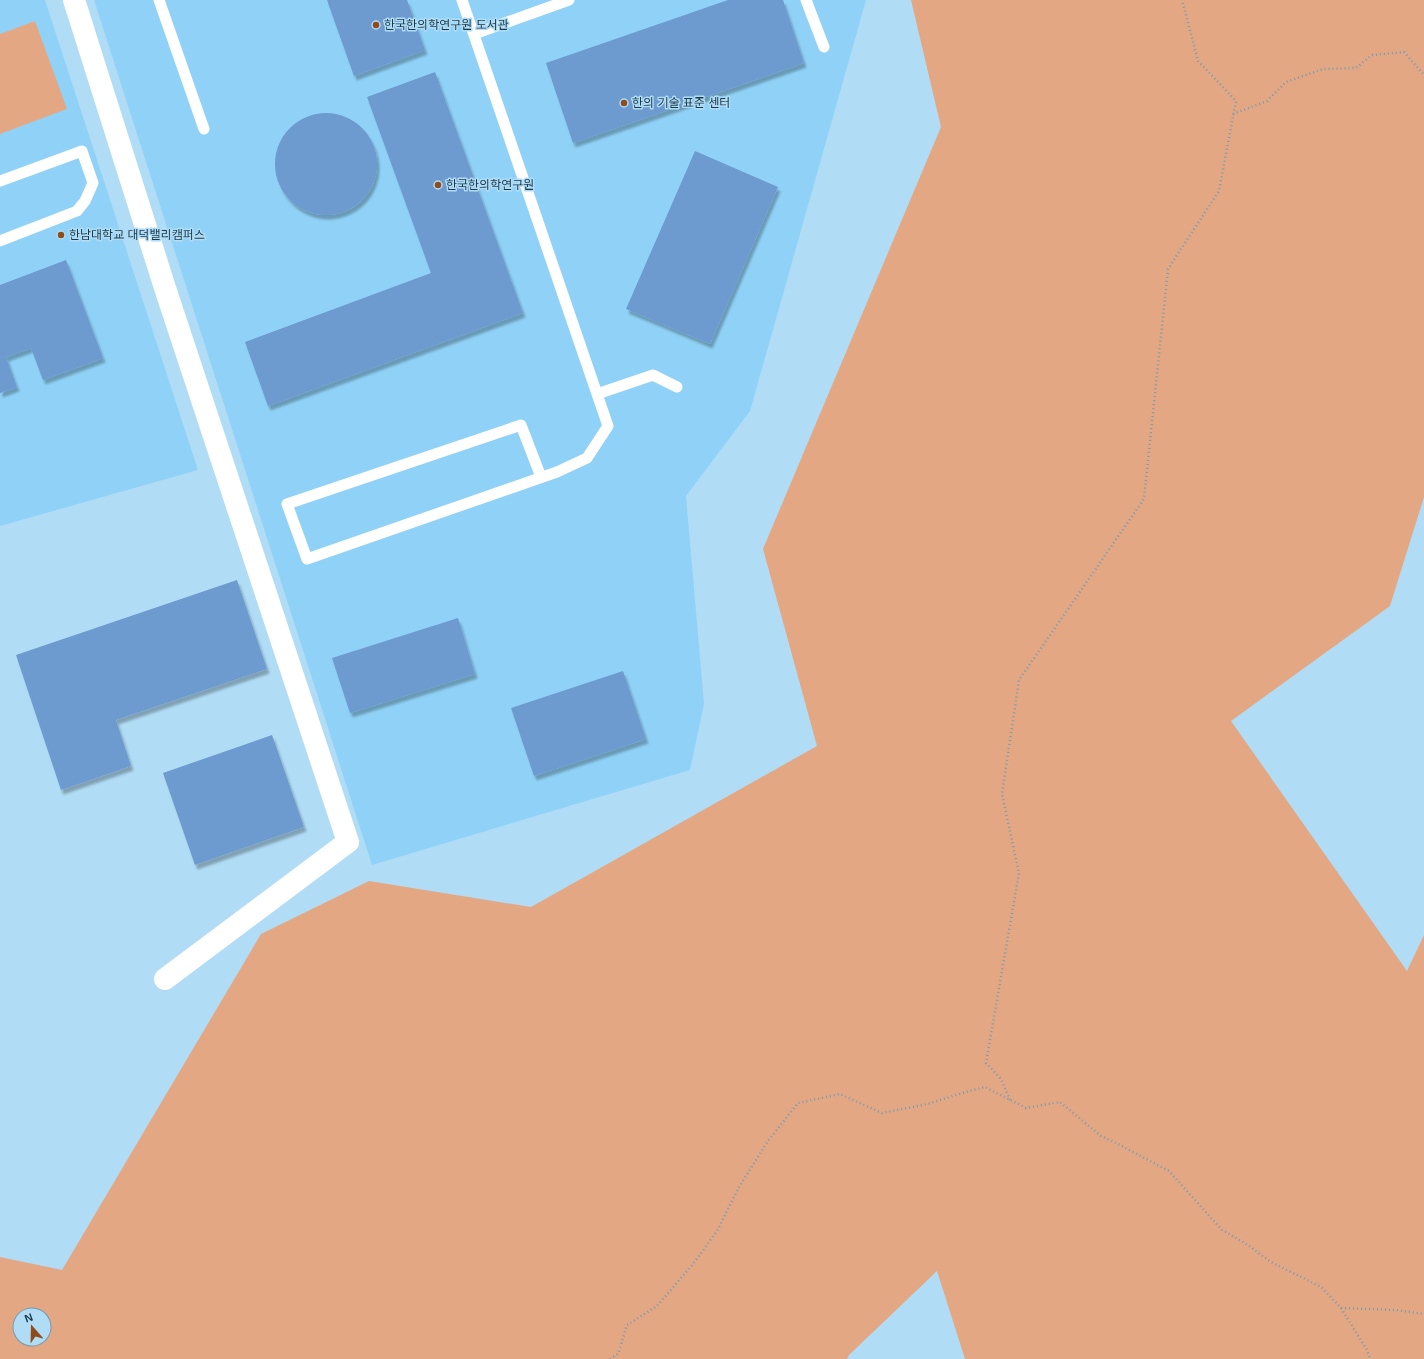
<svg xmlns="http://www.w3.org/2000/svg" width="1424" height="1359" font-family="Helvetica,'Noto Sans KR',sans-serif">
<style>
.built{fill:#90d2f7}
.green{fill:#e3a883;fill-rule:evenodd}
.building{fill:#6d9acf;filter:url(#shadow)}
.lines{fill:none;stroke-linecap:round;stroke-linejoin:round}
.path{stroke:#759cb2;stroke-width:2.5;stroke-dasharray:1 3;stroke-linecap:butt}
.service{stroke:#fff;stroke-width:11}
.minor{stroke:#fff;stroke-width:22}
.poi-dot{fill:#8e4c1a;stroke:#b0dcf5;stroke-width:1.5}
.labels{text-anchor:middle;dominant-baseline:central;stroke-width:3;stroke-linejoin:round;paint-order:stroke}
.poi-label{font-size:12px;fill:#1a3a4b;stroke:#b0dcf5;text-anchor:start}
</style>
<defs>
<filter id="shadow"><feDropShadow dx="2.5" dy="4.5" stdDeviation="1" flood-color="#0004"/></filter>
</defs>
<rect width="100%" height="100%" fill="#b0dcf5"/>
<path class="built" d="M0 0H45L198 470 0 526Z
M94 0H866L750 411 686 496 704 704 690 770 372 865Z"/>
<path class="green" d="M911 0H1424V497L1390 606 1231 721 1407 971 1424 935V1359H965L937 1271 849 1355 847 1359H0V1257L62 1270 261 934 369 881 531 907 817 746 763 549 941 127ZM20 1315H44V1339H20Z
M35 21 67 109 0 134V34Z"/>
<path class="building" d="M327 0H407L425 50 354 76Z
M728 0H783L804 63 573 143 546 63Z
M435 72 523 313 268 406 245 342 431 273 367 97Z
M275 164a51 51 0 1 1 102 0a51 51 0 1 1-102 0Z
M695 151 778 187 710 344 626 309Z
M66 260 103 358 43 380 31 348 6 357 17 387 0 393V285Z
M237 580 267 669 116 720 131 766 61 790 16 655Z
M458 618 475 674 350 713 332 658Z
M623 671 646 739 534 776 511 708Z
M272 735 304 827 195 865 163 773Z"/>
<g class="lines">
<path class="path" d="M1233 114 1267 101 1286 82 1323 69 1356 68 1372 55 1404 52 1424 75
M1010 1100 1001 1079 986 1063 1019 873 1002 794 1019 680 1144 499 1168 269 1219 191 1236 101 1198 61 1182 0
M1341 1308 1367 1350 1370 1359
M610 1359 618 1354 627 1325 657 1306 693 1264 717 1231 739 1187 768 1141 798 1103 840 1094 882 1113 928 1104 962 1093 985 1087 1026 1108 1060 1102 1101 1136 1118 1144 1169 1171 1222 1230 1245 1243 1271 1262 1321 1287 1341 1308 1396 1310 1424 1314"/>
<path class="service" d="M159 0 204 129
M462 0 608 426 587 458 557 472 307 559 287 504 521 425 541 477
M806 0 824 47
M474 34 569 0
M0 181 82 151 93 183 85 201 77 211 0 241
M597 394 653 375 677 387"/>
<path class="minor" d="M74 0 165 288 348 842 165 979"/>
</g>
<g class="poi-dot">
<circle cx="376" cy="25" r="4"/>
<circle cx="624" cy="103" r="4"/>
<circle cx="438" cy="185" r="4"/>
<circle cx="61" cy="235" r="4"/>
</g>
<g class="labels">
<g class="poi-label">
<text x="384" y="25">한국한의학연구원 도서관</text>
<text x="632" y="103">한의 기술 표준 센터</text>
<text x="446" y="185">한국한의학연구원</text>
<text x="69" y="235">한남대학교 대덕밸리캠퍼스</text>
</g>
</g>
<g transform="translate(32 1327) rotate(340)"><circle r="19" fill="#b0dcf5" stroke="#749bb1"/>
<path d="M0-3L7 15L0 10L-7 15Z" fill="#8e4c1a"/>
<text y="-6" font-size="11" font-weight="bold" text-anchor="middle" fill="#1a3a4b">N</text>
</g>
</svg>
